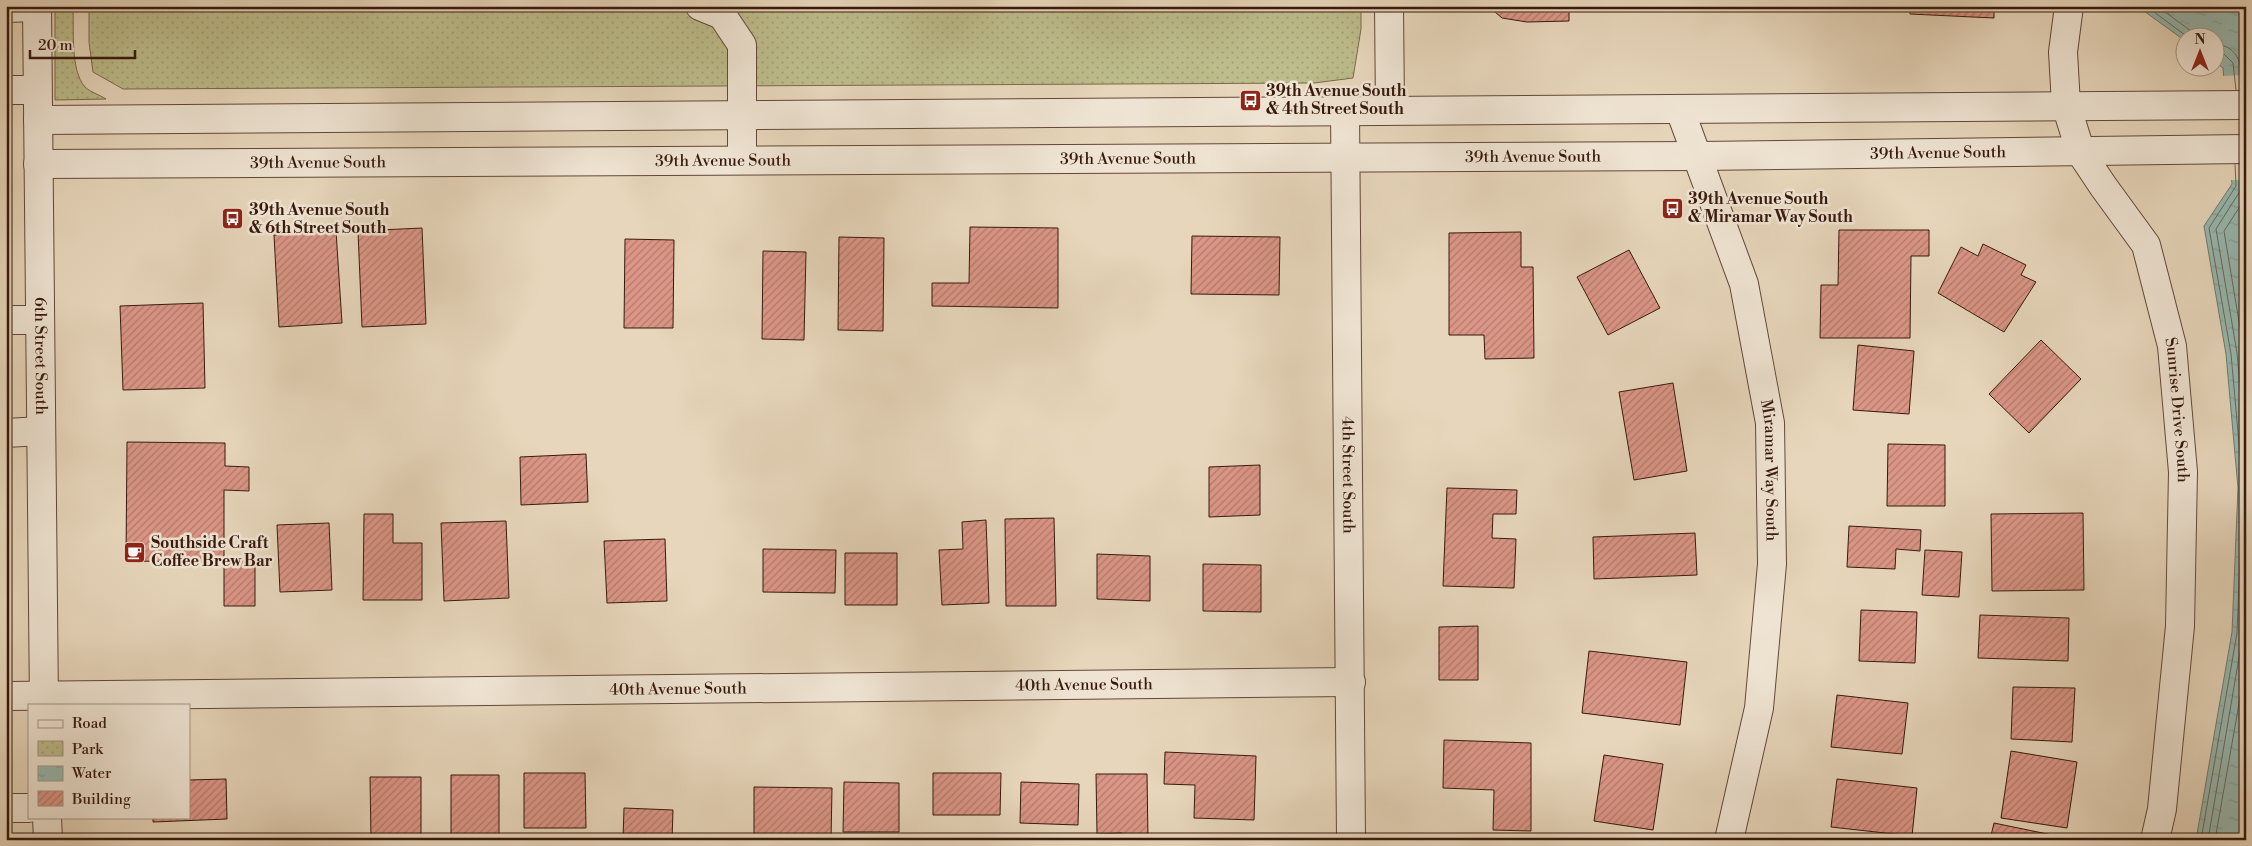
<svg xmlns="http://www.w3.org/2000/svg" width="2252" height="846" font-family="'Libre Bodoni',serif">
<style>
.park{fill:url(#park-dots);stroke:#7a6a4c}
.water{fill:url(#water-ripples);stroke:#71796f}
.pier{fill:#e7d6bb}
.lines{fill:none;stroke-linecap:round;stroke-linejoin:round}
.shore{stroke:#67695e;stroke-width:1}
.building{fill:url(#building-hatch);stroke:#37190c}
.minor-casing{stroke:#634838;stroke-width:30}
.minor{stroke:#efe4d3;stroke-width:28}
.labels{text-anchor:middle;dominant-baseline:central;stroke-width:5;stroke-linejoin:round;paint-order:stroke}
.poi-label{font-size:16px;font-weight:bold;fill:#37190c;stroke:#efe4d3;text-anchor:start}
.street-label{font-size:16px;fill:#37190c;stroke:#efe4d3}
</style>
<defs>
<pattern id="park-dots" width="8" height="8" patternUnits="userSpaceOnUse" patternTransform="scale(1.25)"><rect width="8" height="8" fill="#bdbc8b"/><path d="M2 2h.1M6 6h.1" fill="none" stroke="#a3a177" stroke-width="1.8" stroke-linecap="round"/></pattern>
<pattern id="water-ripples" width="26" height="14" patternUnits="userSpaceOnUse" patternTransform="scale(1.25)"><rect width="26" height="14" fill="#97b9b1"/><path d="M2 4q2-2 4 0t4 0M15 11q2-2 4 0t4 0" fill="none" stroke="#839e97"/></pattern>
<pattern id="building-hatch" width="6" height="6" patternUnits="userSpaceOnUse" patternTransform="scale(1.25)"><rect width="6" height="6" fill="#dc9687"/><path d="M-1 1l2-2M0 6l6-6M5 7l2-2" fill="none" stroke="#b37a6d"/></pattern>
</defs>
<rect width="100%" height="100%" fill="#e7d6bb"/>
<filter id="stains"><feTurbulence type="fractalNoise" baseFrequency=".004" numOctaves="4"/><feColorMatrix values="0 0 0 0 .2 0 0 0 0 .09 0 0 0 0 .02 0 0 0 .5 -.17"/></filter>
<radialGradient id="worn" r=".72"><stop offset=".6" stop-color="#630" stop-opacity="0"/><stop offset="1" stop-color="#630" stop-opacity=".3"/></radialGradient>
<path class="park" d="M55 6H73C74 29 70 70 85 87 90 92 100 95 106 99L55 100Z
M89 6H1361V29L1353 78 1314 83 123 89 93 72 89 42Z"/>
<path class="water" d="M2137 6H2246V840H2196L2232 632 2238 488 2226 354 2204 226 2232 184 2223 68 2215 62 2214 38H2184V40Z"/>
<path class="pier" d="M2246 75V180H2229L2222 76Z"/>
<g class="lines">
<path class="shore" d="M2146 6 2189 38
M2157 6 2191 31 2195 38
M2214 44C2241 45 2242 69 2244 90
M2214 52 2223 53 2233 63 2236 90
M2242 164V188L2216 229 2237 353 2246 452
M2246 197 2224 231 2246 364
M2201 840 2237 633 2243 488 2231 354 2209 228 2236 186 2235 164
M2208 840 2243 634 2246 565
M2215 840 2246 664"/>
</g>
<path class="building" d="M1488 6H1569V21L1527 22 1502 18Z
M1910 6H1994V18L1910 14Z
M970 227 1058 228V308L932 306V283H969Z
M422 228 426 324 362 327 358 231Z
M1839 230H1929V256H1911L1910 338H1820L1821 285H1838Z
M336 231 342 323 279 327 274 235Z
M1521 232V267H1533L1534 358 1485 359 1484 335H1449V233Z
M1192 236 1280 237 1279 295 1191 294Z
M839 237 884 238 883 331 838 330Z
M625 239 674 240 673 328H624Z
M1983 244 2026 265 2021 275 2036 282 2004 332 1938 293 1961 247 1978 256Z
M1629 250 1660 308 1608 335 1577 277Z
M763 251 806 252 804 340 762 339Z
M203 303 205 388 123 390 120 306Z
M2041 340 2081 379 2029 433 1989 394Z
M1858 345 1914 351 1909 414 1853 410Z
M1673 383 1687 471 1634 480 1619 392Z
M127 442 225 443V466L249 467V491L224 490V562L126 561Z
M1888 444 1945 445V506H1887Z
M586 454 588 502 521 505 520 457Z
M1260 465V515L1209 517V467Z
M1447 488 1517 490 1516 514H1493L1492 538 1516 539 1514 588 1443 586Z
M2083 513 2084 590 1992 591 1991 514Z
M364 514H393V543H422V600H363Z
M1054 518 1056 606H1006L1005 519Z
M986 520 989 603 942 605 939 550 963 549 962 522Z
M506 521 509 598 444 601 441 523Z
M329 523 332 590 280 592 277 525Z
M1849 526 1921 530 1920 551 1896 549 1895 569 1847 567Z
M1695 533 1697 575 1594 579 1593 537Z
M665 539 667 601 607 603 604 541Z
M763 549 836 550 835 593 763 592Z
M1925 550 1962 552 1959 597 1922 595Z
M845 553H897V605H845Z
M1097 554 1150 556V601L1097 599Z
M224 560H255V606H224Z
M1203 564 1261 565V612L1203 611Z
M1861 610 1917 612 1915 663 1859 661Z
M1980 615 2069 618 2068 661 1978 658Z
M1478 626V680H1439V627Z
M1589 651 1687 662 1680 725 1582 713Z
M2013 687 2075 688 2072 742 2011 739Z
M1837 695 1908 703 1902 754 1831 747Z
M1444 740 1531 743V831L1493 830 1494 790 1443 788Z
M2011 751 2077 762 2067 828 2001 818Z
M1165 752 1256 756 1254 820 1194 818 1195 785 1164 784Z
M1604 755 1663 764 1653 830 1594 821Z
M524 773H585L586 828H524Z
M933 773H1001L1000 815H933Z
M1096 774H1147L1148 840H1122V833L1097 834Z
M451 775H499V840H451Z
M370 777H421V840H371Z
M226 779 227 819 153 822V817H189V780Z
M1837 779 1917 788 1912 836 1831 827Z
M844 782 899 783V832H843Z
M1021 782 1079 784 1078 825 1020 823Z
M754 787 832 788 831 840H754Z
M624 808 673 810 672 840H623Z
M1994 823 2057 836 2056 840H1990Z"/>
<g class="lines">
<defs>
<g id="minor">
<path id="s1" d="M37 6 44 705"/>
<path d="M700 6 722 15 742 45V160"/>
<path d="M1389 6 1390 110"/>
<path id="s2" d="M2069 6 2063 52 2066 105 2081 153 2103 186 2146 245 2172 346 2183 472 2180 626 2162 809 2155 840"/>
<path d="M6 8 37 7"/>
<path d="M6 90H37"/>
<path id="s3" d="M1345 110 1351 840"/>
<path id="s4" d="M1680 110 1744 284 1770 423 1772 564 1759 708 1729 840"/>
<path d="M38 120 2246 105"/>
<path id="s5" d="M38 164 1699 156 2246 149"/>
<path d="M6 320H40"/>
<path d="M6 433 41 431"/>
<path id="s6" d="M6 696 1351 682"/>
<path d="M6 808H29"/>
<path d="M47 817 48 840"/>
</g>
</defs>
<use href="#minor" class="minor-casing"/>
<use href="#minor" class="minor"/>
</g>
<defs>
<symbol id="bus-square" viewBox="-11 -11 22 22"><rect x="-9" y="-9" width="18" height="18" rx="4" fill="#8f2418" stroke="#efe4d3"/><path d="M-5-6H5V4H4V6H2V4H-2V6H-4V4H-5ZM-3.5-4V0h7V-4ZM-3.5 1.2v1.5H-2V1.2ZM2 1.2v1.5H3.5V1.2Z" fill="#fff"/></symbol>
<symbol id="cafe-square" viewBox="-11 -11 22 22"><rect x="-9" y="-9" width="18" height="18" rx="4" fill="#8f2418" stroke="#efe4d3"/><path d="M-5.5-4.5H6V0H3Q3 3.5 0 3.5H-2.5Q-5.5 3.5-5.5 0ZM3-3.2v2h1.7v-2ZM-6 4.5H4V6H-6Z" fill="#fff"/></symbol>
</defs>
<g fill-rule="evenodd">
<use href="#bus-square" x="1238" y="88" width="25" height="25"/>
<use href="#bus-square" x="1660" y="196" width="25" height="25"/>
<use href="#bus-square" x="220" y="206" width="25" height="25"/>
<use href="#cafe-square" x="122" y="540" width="25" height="25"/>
</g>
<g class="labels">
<g class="poi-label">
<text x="1266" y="91">39th Avenue South<tspan x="1266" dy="18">&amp; 4th Street South</tspan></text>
<text x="1688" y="199">39th Avenue South<tspan x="1688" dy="18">&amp; Miramar Way South</tspan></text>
<text x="249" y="210">39th Avenue South<tspan x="249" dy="18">&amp; 6th Street South</tspan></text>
<text x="151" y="543">Southside Craft<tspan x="151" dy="18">Coffee Brew Bar</tspan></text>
</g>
<g class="street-label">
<text stroke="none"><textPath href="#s5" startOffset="1900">39th Avenue South</textPath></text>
<text stroke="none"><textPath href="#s5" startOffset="1495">39th Avenue South</textPath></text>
<text stroke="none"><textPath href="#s5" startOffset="1090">39th Avenue South</textPath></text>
<text stroke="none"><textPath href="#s5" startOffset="685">39th Avenue South</textPath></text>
<text stroke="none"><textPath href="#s5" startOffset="280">39th Avenue South</textPath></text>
<text stroke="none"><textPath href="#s1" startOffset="350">6th Street South</textPath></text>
<text stroke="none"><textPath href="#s2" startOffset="431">Sunrise Drive South</textPath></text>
<text stroke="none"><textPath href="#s4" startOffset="374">Miramar Way South</textPath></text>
<text stroke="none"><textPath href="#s3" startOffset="365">4th Street South</textPath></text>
<text stroke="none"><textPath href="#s6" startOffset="1078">40th Avenue South</textPath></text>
<text stroke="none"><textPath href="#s6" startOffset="672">40th Avenue South</textPath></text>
</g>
</g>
<rect width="2252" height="846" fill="none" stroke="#e7d6bb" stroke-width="25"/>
<rect x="8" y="8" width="2237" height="831" fill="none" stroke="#37190c" stroke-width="2.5"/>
<rect x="12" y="12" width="2227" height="821" fill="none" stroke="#37190c"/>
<rect x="28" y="704" width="162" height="115" fill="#efe4d3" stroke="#a59383"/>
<rect x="38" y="720" width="25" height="8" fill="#efe4d3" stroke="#a59383"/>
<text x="72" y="728" font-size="15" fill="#37190c">Road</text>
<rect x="38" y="741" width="25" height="15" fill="url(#park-dots)" stroke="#a59383"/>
<text x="72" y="754" font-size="15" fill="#37190c">Park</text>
<rect x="38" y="766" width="25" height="15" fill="url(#water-ripples)" stroke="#a59383"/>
<text x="72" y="778" font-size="15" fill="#37190c">Water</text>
<rect x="38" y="791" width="25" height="15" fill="url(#building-hatch)" stroke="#a59383"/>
<text x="72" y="804" font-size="15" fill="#37190c">Building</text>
<g transform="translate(2200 52)"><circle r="24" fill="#efe4d3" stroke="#a59383"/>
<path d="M0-4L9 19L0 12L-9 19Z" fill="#8f2418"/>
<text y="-8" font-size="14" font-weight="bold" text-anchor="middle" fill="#37190c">N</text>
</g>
<path d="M30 50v8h105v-8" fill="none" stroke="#37190c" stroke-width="2.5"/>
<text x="38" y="50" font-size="15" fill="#37190c" stroke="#efe4d3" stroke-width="4" paint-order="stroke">20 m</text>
<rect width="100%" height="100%" filter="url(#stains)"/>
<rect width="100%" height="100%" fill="url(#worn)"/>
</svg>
